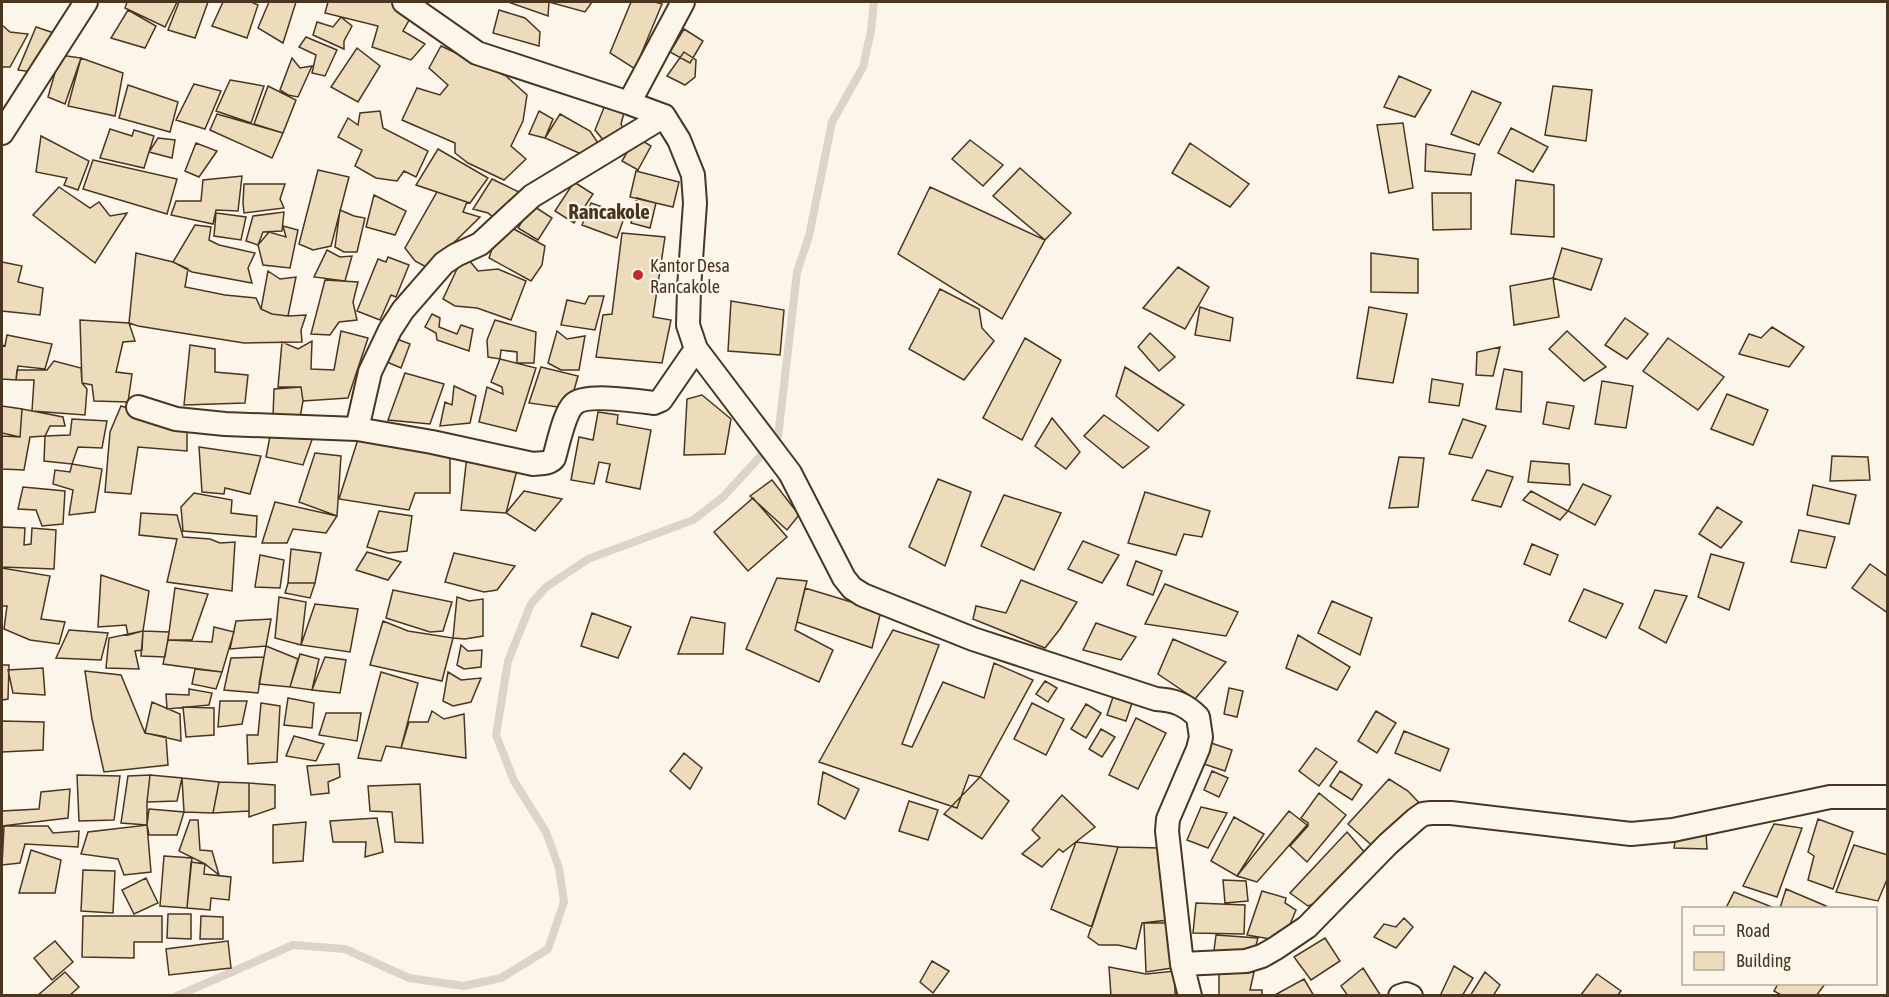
<svg xmlns="http://www.w3.org/2000/svg" width="1889" height="997" font-family="'Asap Condensed',sans-serif">
<style>
.lines{fill:none;stroke-linecap:round;stroke-linejoin:round}
.stream{stroke:#dcd4c6;stroke-width:8}
.building{fill:#ecdcbc;stroke:#4a3520;stroke-width:1.5}
.minor-casing{stroke:#4a3520;stroke-width:26}
.minor{stroke:#fbf6e9;stroke-width:22}
.poi-dot{fill:#c62828;stroke:#fbf6e9;stroke-width:2}
.labels{text-anchor:middle;dominant-baseline:central;stroke-width:4.5;stroke-linejoin:round;paint-order:stroke}
.poi-label{font-size:18px;fill:#4a3520;stroke:#fbf6e9;text-anchor:start}
.quarter-label{font-size:21px;font-weight:bold;fill:#4a3520;stroke:#fbf6e9}
</style>
<rect width="100%" height="100%" fill="#fbf6e9"/>
<g class="lines">
<path class="stream" d="M177 996 293 945 345 949 409 978 464 986 501 978 548 949 564 902 559 868 546 832 514 781 496 735 508 661 531 604 546 587 588 559 693 520 723 497 778 437 797 272 809 236 832 122 863 67 871 31 874 2"/>
</g>
<path class="building" d="M127 2H177L165 27 125 8Z
M179 2H208L195 38 168 30Z
M223 2H251L258 5 247 38 212 26Z
M269 2H296L283 43 258 28Z
M328 2H392L412 15 403 31 425 44 411 60 372 47 378 26 325 13Z
M508 2H549L548 16Z
M549 2H592L585 12Z
M631 2H655L662 4 635 69 610 53Z
M128 10 156 26 145 48 111 38Z
M499 10 525 18 540 32 539 46 493 33Z
M341 17 352 26 344 41V49L313 35 317 22 333 27Z
M2 25 10 32 28 34 10 67H2Z
M36 27 57 34 32 72 18 70Z
M684 29 703 41 690 63 670 52Z
M306 37 337 50 325 76 312 73 316 55 299 47Z
M441 46 506 76 527 95 523 121 511 146 526 159 504 180 468 163 455 153V143L402 120 417 88 440 95 448 85 429 68Z
M357 48 380 66 358 102 331 87Z
M684 52 696 60 695 77 685 85 667 76Z
M60 55 81 58 65 104 48 97Z
M81 58 123 73 115 116 68 106Z
M292 58 300 68 312 66 298 97 288 95 280 90Z
M1399 76 1431 90 1415 117 1384 107Z
M230 80 264 86 251 123 216 111Z
M194 84 221 91 205 129 176 120Z
M128 85 178 102 170 132 119 118Z
M268 86 296 100 283 133 254 124Z
M1553 86 1592 90 1586 141 1545 135Z
M1472 91 1501 103 1479 145 1451 134Z
M605 105 624 113 621 124 628 138 610 148 595 130Z
M380 111 383 128 428 151 416 177 404 171 397 181 376 178 355 166 362 150 338 137 348 118 358 125 360 113Z
M539 111 553 119 545 138 529 134Z
M217 114 283 133 272 158 210 130Z
M560 114 590 131 598 143 588 157 545 138Z
M1403 123 1413 188 1389 193 1377 125Z
M1511 128 1548 147 1533 172 1498 153Z
M110 129 132 136 134 130 154 136 144 168 100 158Z
M41 136 89 161 78 190 64 185 67 178 36 172Z
M636 137 651 146 638 170 622 161Z
M158 138 175 140 172 158 149 152Z
M970 140 1003 165 983 186 952 159Z
M196 143 217 151 199 177 185 171Z
M1190 143 1249 184 1230 207 1172 173Z
M1426 144 1475 154 1471 175 1425 171Z
M438 149 488 178 470 203 416 185Z
M93 160 177 179 167 214 83 189Z
M1020 168 1071 213 1045 240 993 196Z
M318 170 349 177 331 246 313 250 299 244Z
M636 171 679 182 673 207 630 197Z
M242 176 238 211 216 210 213 224 171 215 176 201H201L203 180Z
M492 179 521 193 494 218 488 213 473 209Z
M1516 180 1554 185V237L1511 234Z
M574 182 593 194 574 223 555 211Z
M244 184H285L280 199 284 208 244 213 243 203Z
M59 187 90 208 99 202 110 216 127 213 95 263 33 215Z
M930 187 1045 240 1002 319 898 254Z
M437 192 467 202 463 212 480 217 428 268 415 261 405 248Z
M1432 193H1471V229L1433 230Z
M374 195 406 211 395 235 366 227Z
M637 198 656 203 650 228 631 223Z
M591 203 625 215 617 238 582 225Z
M532 205 552 218 538 240 518 228Z
M340 210 354 216 365 218 357 252H344L335 247Z
M284 212 282 231 263 232 258 245 246 241 253 216Z
M216 213 246 217 241 240 214 236Z
M195 225 211 227 209 240 219 245 255 253 248 268 252 283 192 272 173 262Z
M283 226 298 230 290 268 263 265 258 245 269 232 286 237Z
M512 228 545 246 542 265 531 281 489 258 494 243Z
M622 233 665 237 653 317 671 320 662 363 596 357 603 315 612 314Z
M1562 248 1602 259 1591 290 1553 278Z
M327 250 340 257 352 256 345 281 314 277Z
M136 253 173 262 188 269 185 287 225 295 256 298 261 309 272 314 288 316 306 315 301 330 302 342 244 343 138 326 129 323Z
M1371 253 1418 259V293L1371 292Z
M464 254 478 271 498 269 526 281 511 320 477 308 455 306 443 299Z
M388 257 409 265 396 297 391 295 380 320 357 311 378 259 386 262Z
M2 262 22 266 18 282 43 288 40 315 2 311Z
M1178 267 1209 287 1185 329 1143 308Z
M268 271 280 279 296 277 288 316 272 314 261 309Z
M1553 278 1559 317 1514 325 1510 286Z
M325 280 358 282 353 302 357 320 339 322 330 335 311 334Z
M940 289 979 309 982 328 994 341 964 380 909 349Z
M589 296H604L595 330 561 325 567 300 585 304Z
M731 301 784 310 780 355 728 351Z
M1200 307 1233 318 1230 341 1195 335Z
M1369 307 1407 314 1393 383 1357 378Z
M432 314 440 318 439 327 457 334 461 325 473 329 469 351 437 340 436 333 425 327Z
M1625 318 1648 334 1627 359 1605 345Z
M80 320 129 323 135 341 123 342 116 372 132 374 128 402 94 401 92 385 82 383Z
M495 320 536 332 534 363H517V352L501 350 500 359 488 357 487 340Z
M1772 327 1804 347 1789 367 1739 354 1749 334 1761 338Z
M341 331 368 338 348 398 303 401 301 387H278L282 342 298 349 312 341 311 369 334 370Z
M557 331 567 339 585 336 579 370H561L548 363Z
M1567 331 1606 367 1584 381 1549 349Z
M1150 333 1175 357 1159 371 1138 347Z
M7 335 52 344 45 369 18 366 16 380 2 379V345L5 346Z
M389 336 410 344 401 368 380 359Z
M1025 338 1061 360 1022 440 983 418Z
M1668 338 1724 377 1698 410 1643 371Z
M190 345 215 349V372L248 375 245 403 184 405Z
M1500 347 1493 376 1476 375 1477 352Z
M500 359 536 368 516 431 479 422 487 387 503 394 502 387 491 382Z
M54 361 81 368 82 383 87 389 85 415 32 411 34 380H16L17 370H47Z
M541 367 578 376 573 394 565 408 529 403Z
M1125 367 1184 405 1158 431 1116 396Z
M1504 369 1522 372 1521 412 1496 409Z
M405 373 444 384 430 424 388 420Z
M1432 379 1463 384 1459 406 1429 402Z
M1602 381 1633 386 1626 428 1595 424Z
M454 386 476 396 470 423 440 426 445 402 452 405Z
M301 387 303 401 300 418H273L274 389Z
M1727 394 1768 410 1753 445 1711 429Z
M702 395 731 419 725 454 684 455 687 399Z
M1547 402 1574 406 1569 429 1543 424Z
M2 406 22 409 20 437 2 433Z
M121 406 187 426V451L138 447 131 494 105 492 110 432Z
M22 409 63 417 65 426H50L45 436 30 437 24 470 2 469V436L20 437Z
M598 412 618 415 617 424 651 430 640 489 606 482 610 464 599 462 594 484 571 480 579 437 593 440Z
M1104 415 1149 447 1123 468 1084 436Z
M1052 418 1080 452 1066 469 1035 446Z
M72 419 107 421 102 448 78 447 72 464 44 461 45 436 70 435Z
M1463 419 1486 426 1472 458 1449 454Z
M271 431 314 434 303 465 266 457Z
M359 436 450 454V493H415L409 510 339 499Z
M199 447 261 456 250 494 225 488 224 494 202 492Z
M315 453 341 456 337 516 299 502Z
M467 455 518 466 506 513 461 510Z
M1832 456 1868 457 1870 480 1830 481Z
M1399 457 1424 458 1418 507 1389 508Z
M1531 461 1569 464 1570 485 1528 482Z
M72 464 102 469 95 512 69 515 73 490 53 484 55 470 70 472Z
M1487 470 1513 477 1501 507 1472 500Z
M938 479 971 492 945 566 909 547Z
M772 480 799 515 787 530 750 496Z
M1583 484 1611 496 1595 525 1568 511Z
M1813 485 1856 495 1849 524 1807 515Z
M23 487 65 491 63 524 42 526 36 510 18 509Z
M524 491 562 499 535 531 506 513Z
M1531 491 1568 511 1560 520 1523 500Z
M1145 492 1210 511 1202 537 1184 534 1176 555 1128 543Z
M194 493 232 500 231 513 257 516 256 537 183 531 181 507Z
M1004 495 1061 513 1034 570 981 546Z
M753 498 787 537 748 571 714 532Z
M275 502 337 516 326 533 293 529 287 543H262Z
M1717 507 1742 522 1721 548 1699 534Z
M379 511 412 516 407 551 388 553 367 547Z
M141 513 177 515 183 537 210 539 220 543 235 542 232 591 167 582 177 539 139 535Z
M2 527 25 528 24 545 31 544 32 528 56 530 54 569 2 567Z
M1799 530 1835 537 1826 568 1791 562Z
M1083 541 1119 555 1102 583 1068 569Z
M1532 544 1558 555 1550 575 1524 564Z
M291 549 321 553 315 583H288Z
M367 552 401 562 388 580 356 570Z
M454 553 515 566 497 590 484 592 445 582Z
M1711 554 1744 563 1729 610 1698 597Z
M260 555 284 560 280 588 255 587Z
M1136 561 1162 571 1153 595 1127 585Z
M1870 564 1888 577V613L1852 588Z
M2 568 50 576 41 619 65 622 59 644 30 640 4 629 7 606H2Z
M101 575 149 591 143 631 128 635 126 625 98 627Z
M777 578 807 581 795 630 833 650 819 682 746 649Z
M1021 580 1077 602 1060 629 1045 648 973 619 976 606 1006 613Z
M288 583H315L310 598 285 593Z
M1165 584 1238 612 1226 636 1145 624Z
M175 588 208 594 192 640H168Z
M805 588 881 611 872 648 797 622Z
M1584 589 1623 604 1606 638 1569 621Z
M393 590 452 602 443 631 430 632 386 618Z
M1655 590 1687 596 1666 643 1639 628Z
M279 597 306 602 301 645 275 638Z
M457 597 469 601 483 599V636L465 639 453 638Z
M1332 601 1372 618 1360 655 1318 633Z
M315 604 358 609 350 652 301 645Z
M592 613 631 627 618 658 581 646Z
M691 617 725 623 723 654H678Z
M271 619 266 646 230 649 236 621Z
M383 621 408 631 453 638 442 681 370 665Z
M1096 623 1136 637 1121 660 1083 650Z
M214 627 234 632 222 672 163 664 168 640 212 642Z
M69 630 108 633 101 660 56 658Z
M893 630 939 645 902 744 912 747 943 682 984 698 994 663 1033 680 980 777 969 775 957 808 819 762Z
M143 631 169 632 165 657 141 656Z
M143 631 142 650 135 651 139 669 106 668 109 638Z
M1298 635 1350 667 1337 690 1286 668Z
M1173 639 1226 662 1195 699 1158 674Z
M461 645 468 651 482 650 481 667 464 669 457 665Z
M266 646 298 659 290 687 259 684Z
M300 654 319 659 312 690 290 687Z
M264 657 258 693 224 690 231 658Z
M325 657 346 660 340 693 312 690Z
M2 665H9L8 699 2 700Z
M43 668 45 695 13 693 8 670Z
M195 669 222 672 216 689 192 684Z
M85 671 121 675 145 733 166 737 168 765 104 772 92 719Z
M381 672 418 683 401 748 386 746 381 761 358 758Z
M448 672 461 680 481 678 471 702 453 706 443 701Z
M1045 681 1057 688 1048 702 1036 694Z
M1229 688 1243 691 1237 717 1224 714Z
M189 689 212 693 209 705 167 709 166 694 189 695Z
M1113 697 1132 703 1126 721 1107 715Z
M288 698 314 703 312 728 284 725Z
M220 701H247L242 724 218 727Z
M152 702 180 714 181 741 145 733Z
M261 703 280 706 277 762 248 764 247 735H258Z
M1032 703 1064 719 1046 755 1014 739Z
M1086 704 1101 713 1086 738 1071 729Z
M183 707 214 708V735L186 737Z
M432 711 444 719 464 714 466 758 401 748 409 722H428Z
M1376 711 1396 723 1377 753 1358 741Z
M326 713H361L357 741 319 735Z
M1136 718 1166 733 1138 789 1109 775Z
M2 721 44 722 43 750 2 752Z
M1101 729 1115 737 1102 757 1089 749Z
M1404 731 1449 749 1440 771 1395 753Z
M294 736 324 744 316 761 286 756Z
M1211 743 1232 750 1225 771 1204 764Z
M1316 748 1337 762 1319 786 1299 771Z
M684 753 702 768 690 789 670 771Z
M339 764 340 777 328 782 329 793 311 795 307 766Z
M1212 771 1228 778 1219 797 1204 790Z
M1340 771 1362 785 1352 800 1330 786Z
M823 772 859 789 845 819 818 804Z
M77 775 120 776 114 820 79 821Z
M150 775 182 778 177 801 147 802Z
M150 775 147 802V825L121 823 128 776Z
M980 777 1009 801 982 839 944 814Z
M182 778 219 782 213 813 184 812Z
M1389 779 1408 791 1423 807 1377 850 1348 824Z
M219 782 249 783V811L213 813Z
M249 783 275 785V808L249 817Z
M420 784 423 843 395 842 392 812 370 811 368 786Z
M70 789 68 818 2 826V811L39 809 41 792Z
M1319 793 1346 815 1307 862 1290 846 1308 826V823L1301 818Z
M1062 795 1095 827 1063 852 1059 849 1042 867 1022 854 1040 838 1032 830Z
M909 801 938 810 928 840 899 831Z
M1201 807 1227 813 1208 848 1187 840Z
M149 809 184 812 177 835H149L147 825Z
M1289 811 1307 825 1257 882 1237 876Z
M1234 817 1264 834 1237 876 1211 861Z
M377 818 383 852 365 857 366 842H333L330 821Z
M1818 819 1853 832 1833 889 1808 880 1814 856 1808 852Z
M190 820H198L200 850 212 851 219 875 205 864 179 851Z
M306 822 303 861 273 863V825Z
M1774 824 1802 828 1777 897 1743 886Z
M147 825 151 872 124 875 118 859 81 854 88 832Z
M4 826H48L53 833 79 831 78 847 25 844 20 863 2 865Z
M1347 832 1366 854 1316 903 1308 906 1290 893Z
M1706 833 1707 849 1674 848 1676 835Z
M1076 842 1118 847 1092 927 1051 909Z
M1854 845 1888 855V877L1878 901 1836 892Z
M1118 847 1160 848 1169 920 1142 923 1136 949 1118 945H1099L1088 937Z
M31 850 61 860 55 893H19Z
M164 856 192 858 187 908 160 906Z
M191 862 205 864 204 874 231 877 229 900 211 898 210 910 187 908Z
M83 870 115 871 113 913 81 911Z
M146 878 158 903 134 914 122 890Z
M1223 880 1246 881 1248 901 1225 903Z
M1786 889 1826 906 1825 908H1780Z
M1262 891 1286 898 1285 903 1296 910 1283 941 1247 935Z
M1734 892 1772 907V908H1726Z
M1196 903 1245 905 1244 934 1193 933Z
M168 914H191V939L167 938Z
M83 916H162V942H134V958L82 957Z
M201 916 223 917V939H200Z
M1404 918 1413 927 1396 948 1374 937 1384 924 1396 927Z
M1144 923H1171L1172 968 1146 972Z
M1216 935 1258 938 1253 956 1213 958Z
M1325 938 1340 961 1311 980 1294 957Z
M55 941 73 962 52 980 34 958Z
M228 941 231 968 169 975 166 949Z
M932 961 949 971 933 993 920 982Z
M1454 966 1473 978 1462 996H1440Z
M1109 967 1146 974 1175 971V996H1111Z
M1363 968 1381 996H1348L1341 986Z
M65 972 79 987 69 996H37Z
M1254 972 1250 990H1262V996H1219V974Z
M1485 972 1500 985 1493 996H1470Z
M1597 974 1621 991 1617 996H1580Z
M1304 979 1314 996H1273Z
M1778 984H1825L1816 996H1783L1774 991Z"/>
<g class="lines">
<defs>
<path id="minor" d="M404 2 477 53 629 103 664 116 679 140 693 175 695 203 689 288 688 325 696 349 790 473 844 578 852 588 863 595 973 639 1156 699C1174 700 1185 704 1198 717L1201 737 1198 749 1168 819 1167 831 1182 964 1190 996
M629 103 683 2
M2 133 86 2
M138 407 176 419 225 424 357 429 432 442 533 464C540 463 550 464 554 458 558 445 564 413 574 404 586 393 637 401 654 403L661 400 696 349
M357 429 370 372 390 330 403 310 444 263 456 255 480 244 532 196 664 116
M1182 964 1246 961 1262 956 1276 948 1307 927 1388 844 1416 819 1423 814 1431 813H1451L1631 834 1673 830 1830 797H1888
M1400 996 1406 994 1411 996"/>
</defs>
<use href="#minor" class="minor-casing"/>
<use href="#minor" class="minor"/>
</g>
<circle class="poi-dot" cx="638" cy="275" r="6"/>
<g class="labels">
<g class="poi-label">
<text x="650" y="265">Kantor Desa<tspan x="650" dy="21">Rancakole</tspan></text>
</g>
<g class="quarter-label">
<text x="609" y="211">Rancakole</text>
</g>
</g>
<rect width="1889" height="997" fill="none" stroke="#4a3520" stroke-width="6"/>
<rect x="1682" y="907" width="195" height="78" fill="#fbf6e9" stroke="#b4a999" stroke-width="1.5"/>
<rect x="1694" y="926" width="30" height="9" fill="#fbf6e9" stroke="#b4a999" stroke-width="1.5"/>
<text x="1736" y="937" font-size="18" fill="#4a3520">Road</text>
<rect x="1694" y="952" width="30" height="18" fill="#ecdcbc" stroke="#b4a999" stroke-width="1.5"/>
<text x="1736" y="967" font-size="18" fill="#4a3520">Building</text>
</svg>
